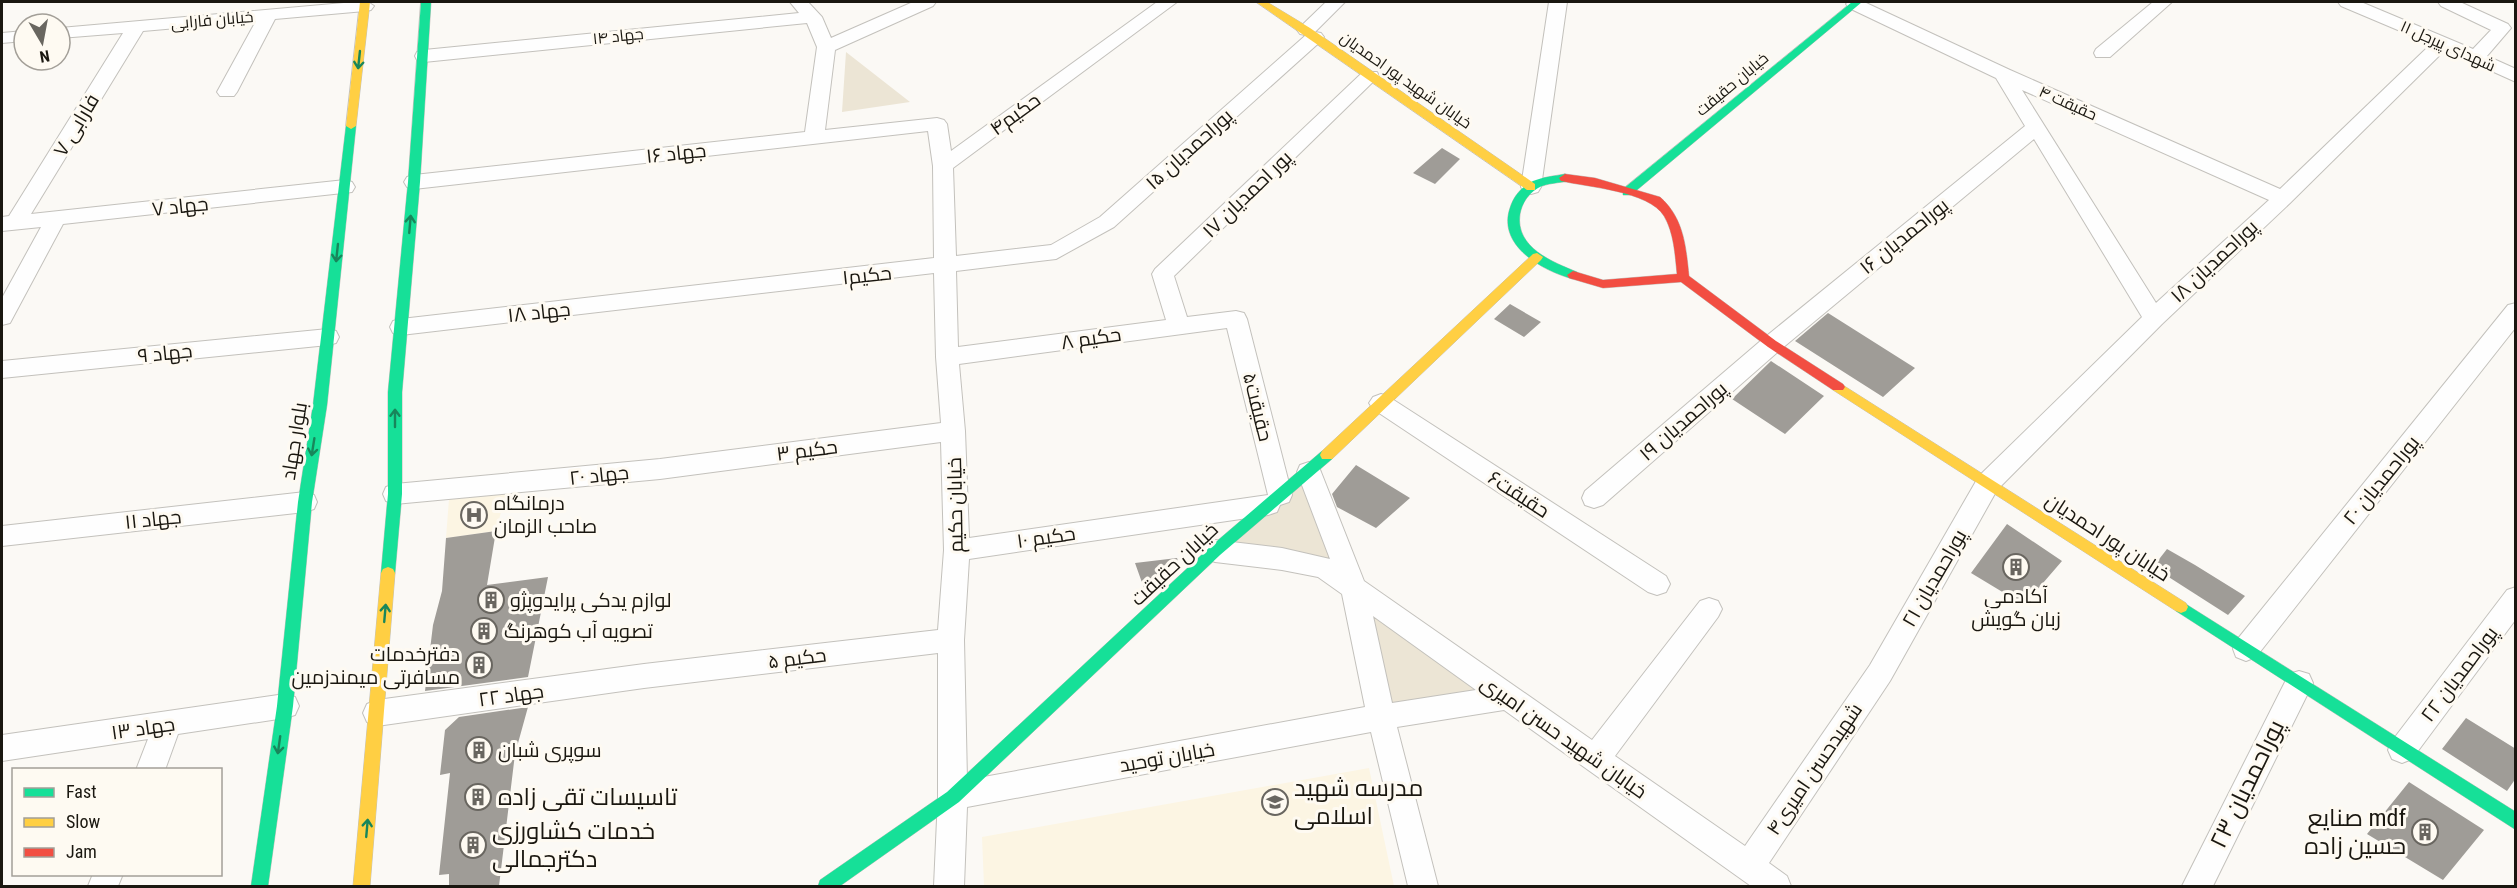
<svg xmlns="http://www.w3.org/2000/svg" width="2517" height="888" font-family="'Roboto Condensed',Cairo,sans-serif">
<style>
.built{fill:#fcf5e3}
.green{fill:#ece5d5}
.building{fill:#9f9c97}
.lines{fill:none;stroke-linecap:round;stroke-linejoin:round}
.street-casing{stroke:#c3c1bc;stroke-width:2}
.fast-casing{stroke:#c3c1bc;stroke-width:1}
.slow-casing{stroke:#c3c1bc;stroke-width:1}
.jam-casing{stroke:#c3c1bc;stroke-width:1}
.street{fill:#fefefe;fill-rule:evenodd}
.fast{fill:#16e098;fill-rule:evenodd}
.slow{fill:#ffcf43;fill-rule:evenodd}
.jam{fill:#f24e42;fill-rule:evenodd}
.oneway{stroke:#18865b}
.labels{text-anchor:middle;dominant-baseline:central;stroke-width:6;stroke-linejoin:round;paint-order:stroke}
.far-street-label{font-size:16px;fill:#1a1710;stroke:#fefaf2}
.street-label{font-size:20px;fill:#1a1710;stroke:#fefaf2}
.poi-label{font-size:20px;fill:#1a1710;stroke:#fefaf2;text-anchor:start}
.near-street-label{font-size:24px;fill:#1a1710;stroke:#fefaf2}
.near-poi-label{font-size:24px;fill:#1a1710;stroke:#fefaf2;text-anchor:start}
</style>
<rect width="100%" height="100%" fill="#fbf9f5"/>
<path class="built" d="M506 493 496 531 446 538 449 499Z
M1369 768 1394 886H984L982 837Z"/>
<path class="green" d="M846 52 910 102 842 112Z
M1307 476 1351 583 1221 550Z
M1359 593 1499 695 1384 714Z"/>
<path class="building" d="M1442 148 1460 159 1435 184 1413 173Z
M1510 304 1541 322 1524 337 1494 319Z
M1828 313 1915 368 1883 397 1795 341Z
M1771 361 1824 396 1785 434 1732 399Z
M1356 465 1410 498 1376 528 1337 507 1332 494Z
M2007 524 2062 561 2024 605 1971 573Z
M496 531 487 585 548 577 528 677 425 691 433 625 442 591 446 538Z
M2167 549 2195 565 2245 596 2228 615 2153 567Z
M1177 558 1178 561 1145 591 1135 563Z
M528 707 515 754 499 886H449V874L439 875 450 773 440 775 445 730 459 717Z
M2466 718 2516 749V778L2507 791 2442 749Z
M2409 782 2484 830 2443 880 2367 834Z"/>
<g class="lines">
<defs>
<path id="street" d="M355 2H368L374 6 371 10 365 11 275 19 237 92 234 96H220L217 92 256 21 143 31 31 214 345 180 352 182 355 187 352 192 63 224 10 323 2 325V298L41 227 2 231V217L9 216 123 33 60 38V28Z
M790 2H808L822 17 831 38 913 2H936L933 6 835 50 825 130 937 118 944 120 947 124 951 151 1157 2H1177L953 168 956 256 1051 245 1100 217 1306 35 1300 34 1297 30 1326 2H1345L1315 32 1321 33 1324 37 1321 41 1114 227 1056 259 956 271 958 347 1166 320 1152 274 1155 269 1363 72H1377L1379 76 1174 276 1187 317 1236 311 1244 313 1247 319 1292 495 1289 502 1280 505 1277 512 1268 515 969 559 964 640 967 780 1365 707 1342 594 1318 577 1282 570 1215 562 1206 558 1202 551 1206 544 1215 540 1282 548 1330 559 1297 472 1300 465 1309 462 1318 465 1321 472 1364 581 1592 740 1700 601 1709 598 1718 601 1722 609 1718 617 1615 756 1745 846 1870 665 1979 476 2142 317 2034 139 1780 350 1603 505 1594 508 1585 505 1582 498 1585 491 1764 338 2025 126 1996 78 1849 8 1846 4 1848 2H1864L2010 70 2280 189 2431 44 2341 6 2338 2H2361L2473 49 2491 30 2441 6 2438 2H2460L2508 24 2511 28 2487 56 2516 69V82L2445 50 2290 203 2162 324 1997 490 1890 681 1769 863 1787 876 1791 886H1751L1504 710 1397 727 1438 886H1408L1371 732 967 807 964 886H934L938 797V653L644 688 377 726 367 722 363 713 367 704 377 700 644 664 938 630 944 550 941 442 660 479 395 504 386 501 383 494 386 487 395 484 660 459 941 423 936 357 934 273 401 335 393 333 390 327 393 321 401 319 934 258 933 166 928 131 414 189 407 187 404 182 407 177 414 175 805 132 817 47 807 23 424 62 417 60 415 56 417 52 424 50 799 13ZM2022 90 2269 200 2156 303ZM1227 328 1268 495 969 538 965 431 959 364ZM1373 616 1476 690 1392 703Z
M1549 2H1567L1541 187 1538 192 1531 194 1524 192 1521 187Z
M2153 2H2172L2110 57H2096L2094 53 2096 49Z
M24 31V41L2 43V33Z
M2516 303V327L2256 657 2246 661 2236 657 2233 649 2236 641 2508 305Z
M328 329 336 331 339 337 336 343 328 345 2 378V361Z
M1381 394 1389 397 1666 576 1670 584 1666 592 1657 595 1648 592 1373 409 1369 403 1373 397Z
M305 492 314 495 317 502 314 509 305 512 2 546V526Z
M2516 587V619L2412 759 2402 763 2392 759 2388 750 2392 741 2507 590Z
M2299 671 2309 674 2313 683 2213 886H2182L2289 674Z
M285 694 295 697 299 706 295 715 285 718 178 734 165 770H136L148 739 2 761V735Z
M93 874H123L118 886H88Z"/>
<path id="fast" d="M421 2H431L420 182 402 392V494L395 573 393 577 388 579 383 577 381 573 388 494V392L408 182Z
M1852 2H1862L1631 195H1623V189Z
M351 123 356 126 327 405 312 502 293 706 268 886H251L277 706 298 502 313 405 346 126Z
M1565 174 1571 178 1569 181C1559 183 1547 183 1538 188 1528 194 1522 203 1520 214 1515 248 1553 262 1577 272L1579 275 1573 279C1543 271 1497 246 1510 208 1513 197 1522 186 1533 181 1543 177 1554 176 1565 174Z
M1327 450 1332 451 1334 455 1332 459 1220 555 959 802 840 886H818L820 880 947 792 1210 547 1322 451Z
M2181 601 2516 812V830L2176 611 2174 607 2176 603Z"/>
<path id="slow" d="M360 2H370L356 126 351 129 346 126Z
M1256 2H1267L1310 28 1535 184V190H1527Z
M1537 253 1543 257 1541 260 1332 459H1322L1320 455 1322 451 1533 254Z
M1838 382 2186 603 2188 607 2186 611 2181 613 2176 611 1833 390 1831 387 1833 384Z
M388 567 393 569 395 573 370 886H353L381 573 383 569Z"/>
<path id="jam" d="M1565 174 1595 178 1660 197C1684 218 1686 247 1689 276L1776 341 1843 384 1845 387 1843 390H1833L1768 347 1681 282 1603 288 1569 278 1567 275 1573 271 1603 280 1677 274C1675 255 1674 233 1664 216 1649 191 1587 187 1561 181L1559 178Z"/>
</defs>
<use href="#street" class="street-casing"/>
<use href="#fast" class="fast-casing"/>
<use href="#slow" class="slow-casing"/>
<use href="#jam" class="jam-casing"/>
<use href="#street" class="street"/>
<use href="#fast" class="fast"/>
<use href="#slow" class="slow"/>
<use href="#jam" class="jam"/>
</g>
<defs><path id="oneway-shaft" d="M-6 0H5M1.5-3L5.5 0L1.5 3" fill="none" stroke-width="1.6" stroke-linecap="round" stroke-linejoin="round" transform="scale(1.5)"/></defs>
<g class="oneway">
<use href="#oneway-shaft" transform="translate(359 60) rotate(96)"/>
<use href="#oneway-shaft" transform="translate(410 224) rotate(-85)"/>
<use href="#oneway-shaft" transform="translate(337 253) rotate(96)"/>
<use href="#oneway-shaft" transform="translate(395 418) rotate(-90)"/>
<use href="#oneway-shaft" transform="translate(313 447) rotate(99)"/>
<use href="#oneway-shaft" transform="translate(385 613) rotate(-85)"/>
<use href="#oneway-shaft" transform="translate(279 745) rotate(98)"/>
<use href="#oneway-shaft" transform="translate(367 828) rotate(-85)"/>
</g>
<defs>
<symbol id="hospital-ring" viewBox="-11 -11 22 22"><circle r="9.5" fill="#fefaf2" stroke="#696660" stroke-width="1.5"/><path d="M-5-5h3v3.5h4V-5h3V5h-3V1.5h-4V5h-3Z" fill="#696660"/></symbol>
<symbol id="building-ring" viewBox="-11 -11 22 22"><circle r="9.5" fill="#fefaf2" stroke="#696660" stroke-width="1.5"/><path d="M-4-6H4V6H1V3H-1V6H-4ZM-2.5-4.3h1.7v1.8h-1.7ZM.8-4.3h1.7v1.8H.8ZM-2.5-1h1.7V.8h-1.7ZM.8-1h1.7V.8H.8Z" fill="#696660"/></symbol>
<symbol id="school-ring" viewBox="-11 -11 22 22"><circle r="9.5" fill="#fefaf2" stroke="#696660" stroke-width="1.5"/><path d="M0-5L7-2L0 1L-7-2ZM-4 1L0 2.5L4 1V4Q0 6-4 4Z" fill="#696660"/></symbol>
</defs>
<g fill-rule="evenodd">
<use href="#hospital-ring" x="459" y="500" width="30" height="30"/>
<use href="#building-ring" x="2001" y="552" width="30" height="30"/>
<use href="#building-ring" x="476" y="585" width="30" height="30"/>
<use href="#building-ring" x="469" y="616" width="30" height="30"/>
<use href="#building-ring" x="464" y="650" width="30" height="30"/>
<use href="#building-ring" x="464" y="735" width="30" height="30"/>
<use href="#building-ring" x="463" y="782" width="30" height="30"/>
<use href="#school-ring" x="1260" y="787" width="30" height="30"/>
<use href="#building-ring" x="2410" y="817" width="30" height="30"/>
<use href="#building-ring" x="458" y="830" width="30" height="30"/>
</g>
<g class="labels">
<g class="far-street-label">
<text transform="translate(212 20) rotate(-5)">خیابان فارابی</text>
<text transform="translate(618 36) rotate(-6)">جهاد ۱۴</text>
<text transform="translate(2448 46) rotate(24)">شهدای پیرجل ۱۱</text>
<text transform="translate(1406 80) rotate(35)">خیابان شهید پور احمدیان</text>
<text transform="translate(1732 84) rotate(-40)">خیابان حقیقت</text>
<text transform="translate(2068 103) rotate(24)">حقیقت ۴</text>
</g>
<g class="street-label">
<text transform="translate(1015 114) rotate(-36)">حکیم۴</text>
<text transform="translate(76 125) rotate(-59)">فارابی ۷</text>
<text transform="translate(1189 149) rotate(-42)">پوراحمدیان ۱۵</text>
<text transform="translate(676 153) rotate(-6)">جهاد ۱۶</text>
<text transform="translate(1247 194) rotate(-44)">پور احمدیان ۱۷</text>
<text transform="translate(180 206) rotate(-6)">جهاد ۷</text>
<text transform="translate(1904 236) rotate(-39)">پوراحمدیان ۱۶</text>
<text transform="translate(2214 261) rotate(-43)">پوراحمدیان ۱۸</text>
<text transform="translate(867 275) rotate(-6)">حکیم۱</text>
<text transform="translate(539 312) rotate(-6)">جهاد ۱۸</text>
<text transform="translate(1091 338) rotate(-8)">حکیم ۸</text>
<text transform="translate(165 353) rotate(-6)">جهاد ۹</text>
<text transform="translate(1258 407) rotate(76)">حقیقت۵</text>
<text transform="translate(1683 421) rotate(-41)">پوراحمدیان ۱۹</text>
<text transform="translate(294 441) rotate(-81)">بلوار جهاد</text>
<text transform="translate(807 450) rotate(-7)">حکیم ۳</text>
<text transform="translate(599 475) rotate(-6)">جهاد ۲۰</text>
<text transform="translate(2381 480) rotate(-51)">پوراحمدیان ۲۰</text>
<text transform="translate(1519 494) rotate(33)">حقیقت۶</text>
<text transform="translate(955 505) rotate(-91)">خیابان حکیم</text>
<text transform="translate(153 519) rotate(-6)">جهاد ۱۱</text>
<text transform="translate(1046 537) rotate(-8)">حکیم ۱۰</text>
<text transform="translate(2108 537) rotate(33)">خیابان پور احمدیان</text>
<text transform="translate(1174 564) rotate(-43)">خیابان حقیقت</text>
<text transform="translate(1934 578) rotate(-60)">پوراحمدیان ۲۱</text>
<text transform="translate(797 658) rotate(-7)">حکیم ۵</text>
<text transform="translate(2459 674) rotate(-53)">پوراحمدیان ۲۲</text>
<text transform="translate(511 695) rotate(-8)">جهاد ۲۲</text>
<text transform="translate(143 728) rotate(-8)">جهاد ۱۳</text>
<text transform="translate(1564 737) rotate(35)">خیابان شهید حسن امیری</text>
<text transform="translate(1167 757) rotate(-10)">خیابان توحید</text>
<text transform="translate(1814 769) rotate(-56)">شهیدحسن امیری۴</text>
</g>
<g class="poi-label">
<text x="494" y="503">درمانگاه<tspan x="494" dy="23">صاحب الزمان</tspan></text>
<text x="2016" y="596" text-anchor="middle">آکادمی<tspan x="2016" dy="23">زبان گویش</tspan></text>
<text x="510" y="600">لوازم یدکی پرایدوپژو</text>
<text x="504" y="631">تصویه آب کوهرنگ</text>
<text x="460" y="654" text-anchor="end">دفترخدمات<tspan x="460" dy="23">مسافرتی میمندزمین</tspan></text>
<text x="498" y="750">سوپری شبان</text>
</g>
<g class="near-street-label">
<text transform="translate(2247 784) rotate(-64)">پوراحمدیان ۲۳</text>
</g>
<g class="near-poi-label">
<text x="1294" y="788">مدرسه شهید<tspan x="1294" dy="28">اسلامی</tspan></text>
<text x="498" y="797">تاسیسات تقی زاده</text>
<text x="2406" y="818" text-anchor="end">صنایع mdf<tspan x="2406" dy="28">حسین زاده</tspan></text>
<text x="492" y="831">خدمات کشاورزی<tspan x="492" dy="28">دکترجمالی</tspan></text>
</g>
</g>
<rect width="2517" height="888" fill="none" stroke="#1a1710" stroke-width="6"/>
<rect x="12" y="768" width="210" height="108" fill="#fefaf2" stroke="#a39f98" stroke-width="1.5"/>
<rect x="24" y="788" width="30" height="9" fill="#16e098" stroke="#a39f98" stroke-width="1.5"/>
<text x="66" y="798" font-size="18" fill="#1a1710">Fast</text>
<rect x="24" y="818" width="30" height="9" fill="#ffcf43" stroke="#a39f98" stroke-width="1.5"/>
<text x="66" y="828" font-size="18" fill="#1a1710">Slow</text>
<rect x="24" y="848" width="30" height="9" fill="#f24e42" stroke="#a39f98" stroke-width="1.5"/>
<text x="66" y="858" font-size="18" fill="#1a1710">Jam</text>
<g transform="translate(42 42) rotate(170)"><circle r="28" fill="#fefaf2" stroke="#a39f98" stroke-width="1.5"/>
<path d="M0-4.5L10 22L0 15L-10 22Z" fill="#696660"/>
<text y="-9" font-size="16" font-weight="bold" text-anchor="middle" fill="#1a1710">N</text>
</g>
</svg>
